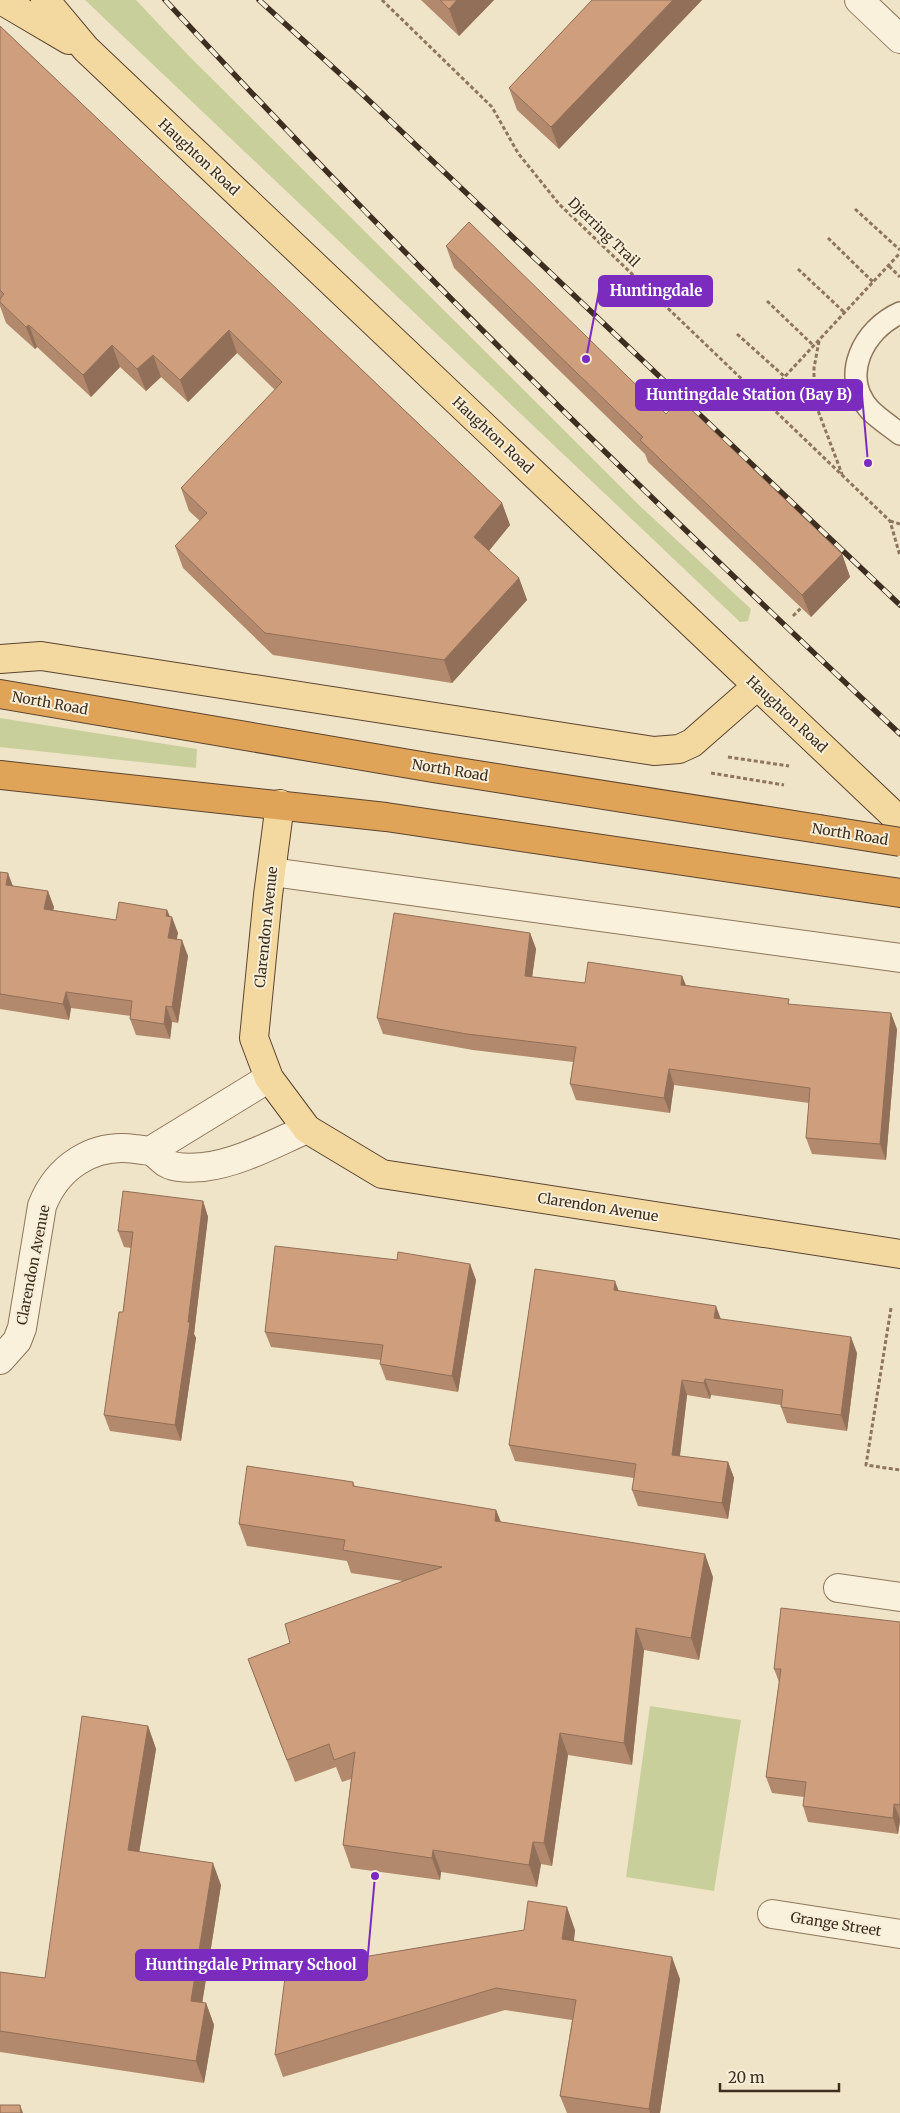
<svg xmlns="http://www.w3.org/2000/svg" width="900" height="2113" font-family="Merriweather,serif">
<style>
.grass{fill:#c9cf9b}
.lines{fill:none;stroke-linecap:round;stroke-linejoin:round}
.lane-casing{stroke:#8d765c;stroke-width:24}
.street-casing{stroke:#8d765c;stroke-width:30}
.primary-casing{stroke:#5b4430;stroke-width:30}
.highway-casing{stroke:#5b4430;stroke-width:30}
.path{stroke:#8d765c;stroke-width:3;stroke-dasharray:4 2.5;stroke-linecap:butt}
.lane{stroke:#faf1dc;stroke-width:21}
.street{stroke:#faf1dc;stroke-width:28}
.primary{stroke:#f3d9a0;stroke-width:28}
.highway{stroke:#e0a458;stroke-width:28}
.rail-casing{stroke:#3d2e20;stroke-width:5.5}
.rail{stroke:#f7eed8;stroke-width:4;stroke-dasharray:11;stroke-linecap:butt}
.highway-bridge-casing{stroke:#5b4430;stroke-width:30;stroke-linecap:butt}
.highway-bridge{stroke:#e0a458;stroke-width:28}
.wall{fill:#b2896c}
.shaded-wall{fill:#916f58}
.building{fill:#cf9f7d;stroke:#916f58}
.labels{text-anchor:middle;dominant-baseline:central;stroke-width:4;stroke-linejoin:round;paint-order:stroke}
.street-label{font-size:14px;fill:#3d2e20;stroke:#f7eed8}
.leader{fill:none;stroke:#7b2cbf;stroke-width:2}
.callout-dot{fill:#7b2cbf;stroke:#f7eed8;stroke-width:2}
.callout{fill:#7b2cbf;stroke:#7b2cbf;stroke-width:2}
.callout-label{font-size:15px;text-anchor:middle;font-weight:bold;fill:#fff}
</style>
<rect width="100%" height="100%" fill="#f0e4c8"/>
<path class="grass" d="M85 0H136L188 55 641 507 751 609 748 621 740 622Z
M0 718 197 749 196 768 0 747Z
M650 1706 741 1720 714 1891 626 1877Z"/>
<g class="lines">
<defs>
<path id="lane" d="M900 313C864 329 839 376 870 410 879 419 890 426 900 434"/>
<path id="street" d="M859 0 900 39
M272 872 900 958
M150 1151 269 1078
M0 1360 17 1341 22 1328 42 1206C57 1167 93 1143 135 1149 140 1150 146 1150 150 1151 156 1153 161 1160 166 1163 176 1169 191 1168 203 1167 239 1163 275 1143 307 1129
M838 1588 900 1597
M772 1914 900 1934"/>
<path id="primary" d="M1 0 69 40
M45 0 86 49 900 821
M0 659 41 656 654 751 679 749 692 743 757 686
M280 804 268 895 254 1038 269 1078 307 1129 382 1174 900 1254"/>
<path id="highway" d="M0 694 433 768 819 829
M0 775 386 817 900 893"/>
</defs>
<use href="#lane" class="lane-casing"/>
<use href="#street" class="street-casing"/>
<use href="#primary" class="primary-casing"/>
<use href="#highway" class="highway-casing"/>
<path class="path" d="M382 0 492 107 518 153 559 204 890 521 900 556
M855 209 900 250
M828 238 873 282
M889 266 900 277
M798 269 845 313
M767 301 814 346
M737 334 785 377
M819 341 814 368V400L842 474
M763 400 900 253
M890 521 900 524
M793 616 803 606
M728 757 789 766
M711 773 784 785
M891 1308 866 1465 900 1470"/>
<use href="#lane" class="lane"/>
<use href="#street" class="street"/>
<use href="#primary" class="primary"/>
<use href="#highway" class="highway"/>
<defs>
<path id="rail" d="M165 0C400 255 647 497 900 734
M259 0 360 92 900 605"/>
</defs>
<use href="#rail" class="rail-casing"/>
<use href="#rail" class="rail"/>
<defs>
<path id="highway-bridge" d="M819 829 900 842"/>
</defs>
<use href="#highway-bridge" class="highway-bridge-casing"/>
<use href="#highway-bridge" class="highway-bridge"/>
</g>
<path class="wall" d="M421 0H494L459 36Z
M592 0H702L559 149 517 110 509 88Z
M0 26 502 503 510 525 489 551 519 578 527 600 452 683 273 655 183 568 175 546 200 521 189 511 181 488 275 390 237 353 188 402 161 377 146 391 120 367 91 397 37 347 35 349 6 323 0 306Z
M446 246 666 414 842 554 850 577 811 617 648 462 645 454 454 268Z
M0 872 13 886 54 907 53 910 116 920 167 910 178 933 176 939 188 956 178 1023 172 1022 170 1039 136 1035 130 1019 131 1016 71 1008 69 1020 0 1009Z
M530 933 536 949 532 977 585 983 682 976 686 985 790 1004 897 1029 886 1160 812 1154 806 1138 809 1103 674 1085 670 1113 576 1100 570 1084 573 1062 473 1050 383 1034 377 1018Z
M203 1201 208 1217 194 1334 196 1338 181 1441 110 1431 104 1415 123 1312 131 1248 124 1247 118 1231Z
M397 1260 470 1264 476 1280 458 1392 386 1380 380 1364 381 1360 271 1347 265 1332Z
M619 1291 721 1319 857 1353 847 1431 787 1423 781 1407V1405L711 1395 710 1399 687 1395 680 1456 728 1462 734 1478 728 1519 638 1506 632 1490 634 1478 515 1461 509 1445Z
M353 1482 355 1487 496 1510 501 1522 713 1577 699 1660 644 1650 632 1765 568 1755 552 1866 541 1864 537 1887 441 1872 440 1880 351 1868 343 1845 351 1779 342 1782 336 1767 295 1782 248 1659 290 1643 403 1581 351 1573 347 1561 247 1546 239 1524Z
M900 1622V1822L898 1834 808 1822 803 1806 804 1797 772 1793 766 1777 779 1682 774 1669Z
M148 1726 156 1749 139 1852 221 1885 202 2003H206L214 2025 204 2083 0 2052V1972L45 1978Z
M575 1930 574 1941 680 1979 660 2113H567L560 2096 572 2020 505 2010 283 2077 275 2055Z"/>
<path class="shaded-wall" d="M457 0H494L459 36 449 9Z
M673 0H702L559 149 551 127Z
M29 325 37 347 35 349 26 327Z
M229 330 237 353 188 402 180 380Z
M112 345 120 367 91 397 83 375Z
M153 355 161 377 146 391 137 369Z
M502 503 510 525 482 559 474 537Z
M842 554 850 577 811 617 802 595Z
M519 578 527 600 452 683 444 660Z
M8 873 14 889 6 885Z
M48 891 54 907 50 924 44 909Z
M167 910 171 921 172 917 178 933 174 954 168 938 166 916Z
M530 933 536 949 530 992 525 976Z
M182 940 188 956 178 1023 172 1007Z
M682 976 688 992 681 985Z
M66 992 71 1008 69 1020 63 1004Z
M166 1006 172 1022 170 1039 164 1024Z
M891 1013 897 1029 886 1160 880 1144Z
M669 1069 674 1085 670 1113 664 1098Z
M203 1201 208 1217 194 1334 196 1338 181 1441 175 1425Z
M470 1264 476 1280 458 1392 452 1376Z
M615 1281 621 1297 614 1290Z
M716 1306 722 1322 714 1318Z
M851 1337 857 1353 847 1431 841 1415Z
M705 1379 711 1395 710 1399 704 1383Z
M682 1380 687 1395 678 1471 672 1455Z
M728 1462 734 1478 728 1519 722 1503Z
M496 1510 505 1533 495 1521Z
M705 1554 713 1577 699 1660 691 1638Z
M636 1628 644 1650 632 1765 624 1743Z
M148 1726 156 1749 136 1872 128 1850Z
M560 1733 568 1755 552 1866 544 1843Z
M894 1804 900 1819 898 1834 893 1818Z
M533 1842 541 1864 537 1887 529 1865Z
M433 1850 441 1872 440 1880 432 1858Z
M213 1863 221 1885 199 2023 191 2001Z
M567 1907 575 1930 571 1962 562 1939Z
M672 1957 680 1979 660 2113H650L649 2109Z
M206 2003 214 2025 204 2083 196 2061Z
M20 2105 23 2113H21Z"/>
<path class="building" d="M440 0H457L449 9Z
M592 0H673L551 127 509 88Z
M0 26 502 503 474 537 519 578 444 660 265 633 175 546 207 513 181 488 282 382 229 330 180 380 153 355 137 369 112 345 83 375 29 325 26 327 0 302V299L4 294 0 290Z
M469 222 666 414 680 399 842 554 802 595 640 440 643 437 446 246Z
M0 872 8 873 6 885 48 891 44 909 116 920 119 902 167 910 166 916 172 917 168 938 182 940 172 1007 166 1006 164 1024 130 1019 132 1001 66 992 63 1004 0 994Z
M394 913 530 933 525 976 585 983 588 962 682 976 681 985 789 999 788 1004 891 1013 880 1144 806 1138 810 1088 669 1069 664 1098 570 1084 576 1047 467 1034 377 1018Z
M123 1191 203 1201 188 1322H190L175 1425 104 1415 119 1312H123L133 1232 118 1231Z
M275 1246 397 1260 398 1252 470 1264 452 1376 380 1364 383 1345 265 1332Z
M535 1269 615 1281 614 1290 716 1306 714 1318 851 1337 841 1415 781 1407 783 1390 705 1379 704 1383 682 1380 672 1455 728 1462 722 1503 632 1490 636 1464 509 1445Z
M247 1466 353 1482V1486L496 1510 495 1521 705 1554 691 1638 636 1628 624 1743 560 1733 544 1843 533 1842 529 1865 433 1850 432 1858 343 1845 355 1752 334 1760 329 1744 287 1760 248 1659 290 1643 285 1624 442 1567 343 1550 345 1540 239 1524Z
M781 1608 900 1622V1805L894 1804 893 1818 803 1806 806 1782 766 1777 781 1669H774Z
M82 1716 148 1726 128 1850 213 1863 191 2001 206 2003 196 2061 0 2031V1972L45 1978Z
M528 1901 567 1907 562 1939 672 1957 649 2109 560 2096 576 2000 496 1988 275 2055 286 1970 524 1930Z
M0 2105H20L21 2113H0Z"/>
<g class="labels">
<g class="street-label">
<text transform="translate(199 157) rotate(43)">Haughton Road</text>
<text transform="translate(604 232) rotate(44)">Djerring Trail</text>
<text transform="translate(493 435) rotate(43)">Haughton Road</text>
<text transform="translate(50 703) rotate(10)">North Road</text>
<text transform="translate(787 714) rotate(43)">Haughton Road</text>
<text transform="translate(450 770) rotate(9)">North Road</text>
<text transform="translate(850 834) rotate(9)">North Road</text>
<text transform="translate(266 927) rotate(-84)">Clarendon Avenue</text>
<text transform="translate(598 1207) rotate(9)">Clarendon Avenue</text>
<text transform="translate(33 1265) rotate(-79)">Clarendon Avenue</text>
<text transform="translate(836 1924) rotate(9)">Grange Street</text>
</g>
</g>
<path class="leader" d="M586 359L599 291M868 463L862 395M375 1876L367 1965"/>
<g class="callout-dot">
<circle cx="586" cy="359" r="5"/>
<circle cx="868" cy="463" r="5"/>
<circle cx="375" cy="1876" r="5"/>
</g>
<g class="callout">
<rect x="599" y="276" width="113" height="30" rx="5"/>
<rect x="636" y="380" width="226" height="30" rx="5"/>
<rect x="136" y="1950" width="231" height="30" rx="5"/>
</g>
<g class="callout-label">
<text x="656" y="296">Huntingdale</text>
<text x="749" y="400">Huntingdale Station (Bay B)</text>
<text x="251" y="1970">Huntingdale Primary School</text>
</g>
<path d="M720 2083v8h119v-8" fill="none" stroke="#3d2e20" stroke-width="2.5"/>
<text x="728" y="2083" font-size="15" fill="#3d2e20" stroke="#f7eed8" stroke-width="4" paint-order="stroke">20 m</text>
</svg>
